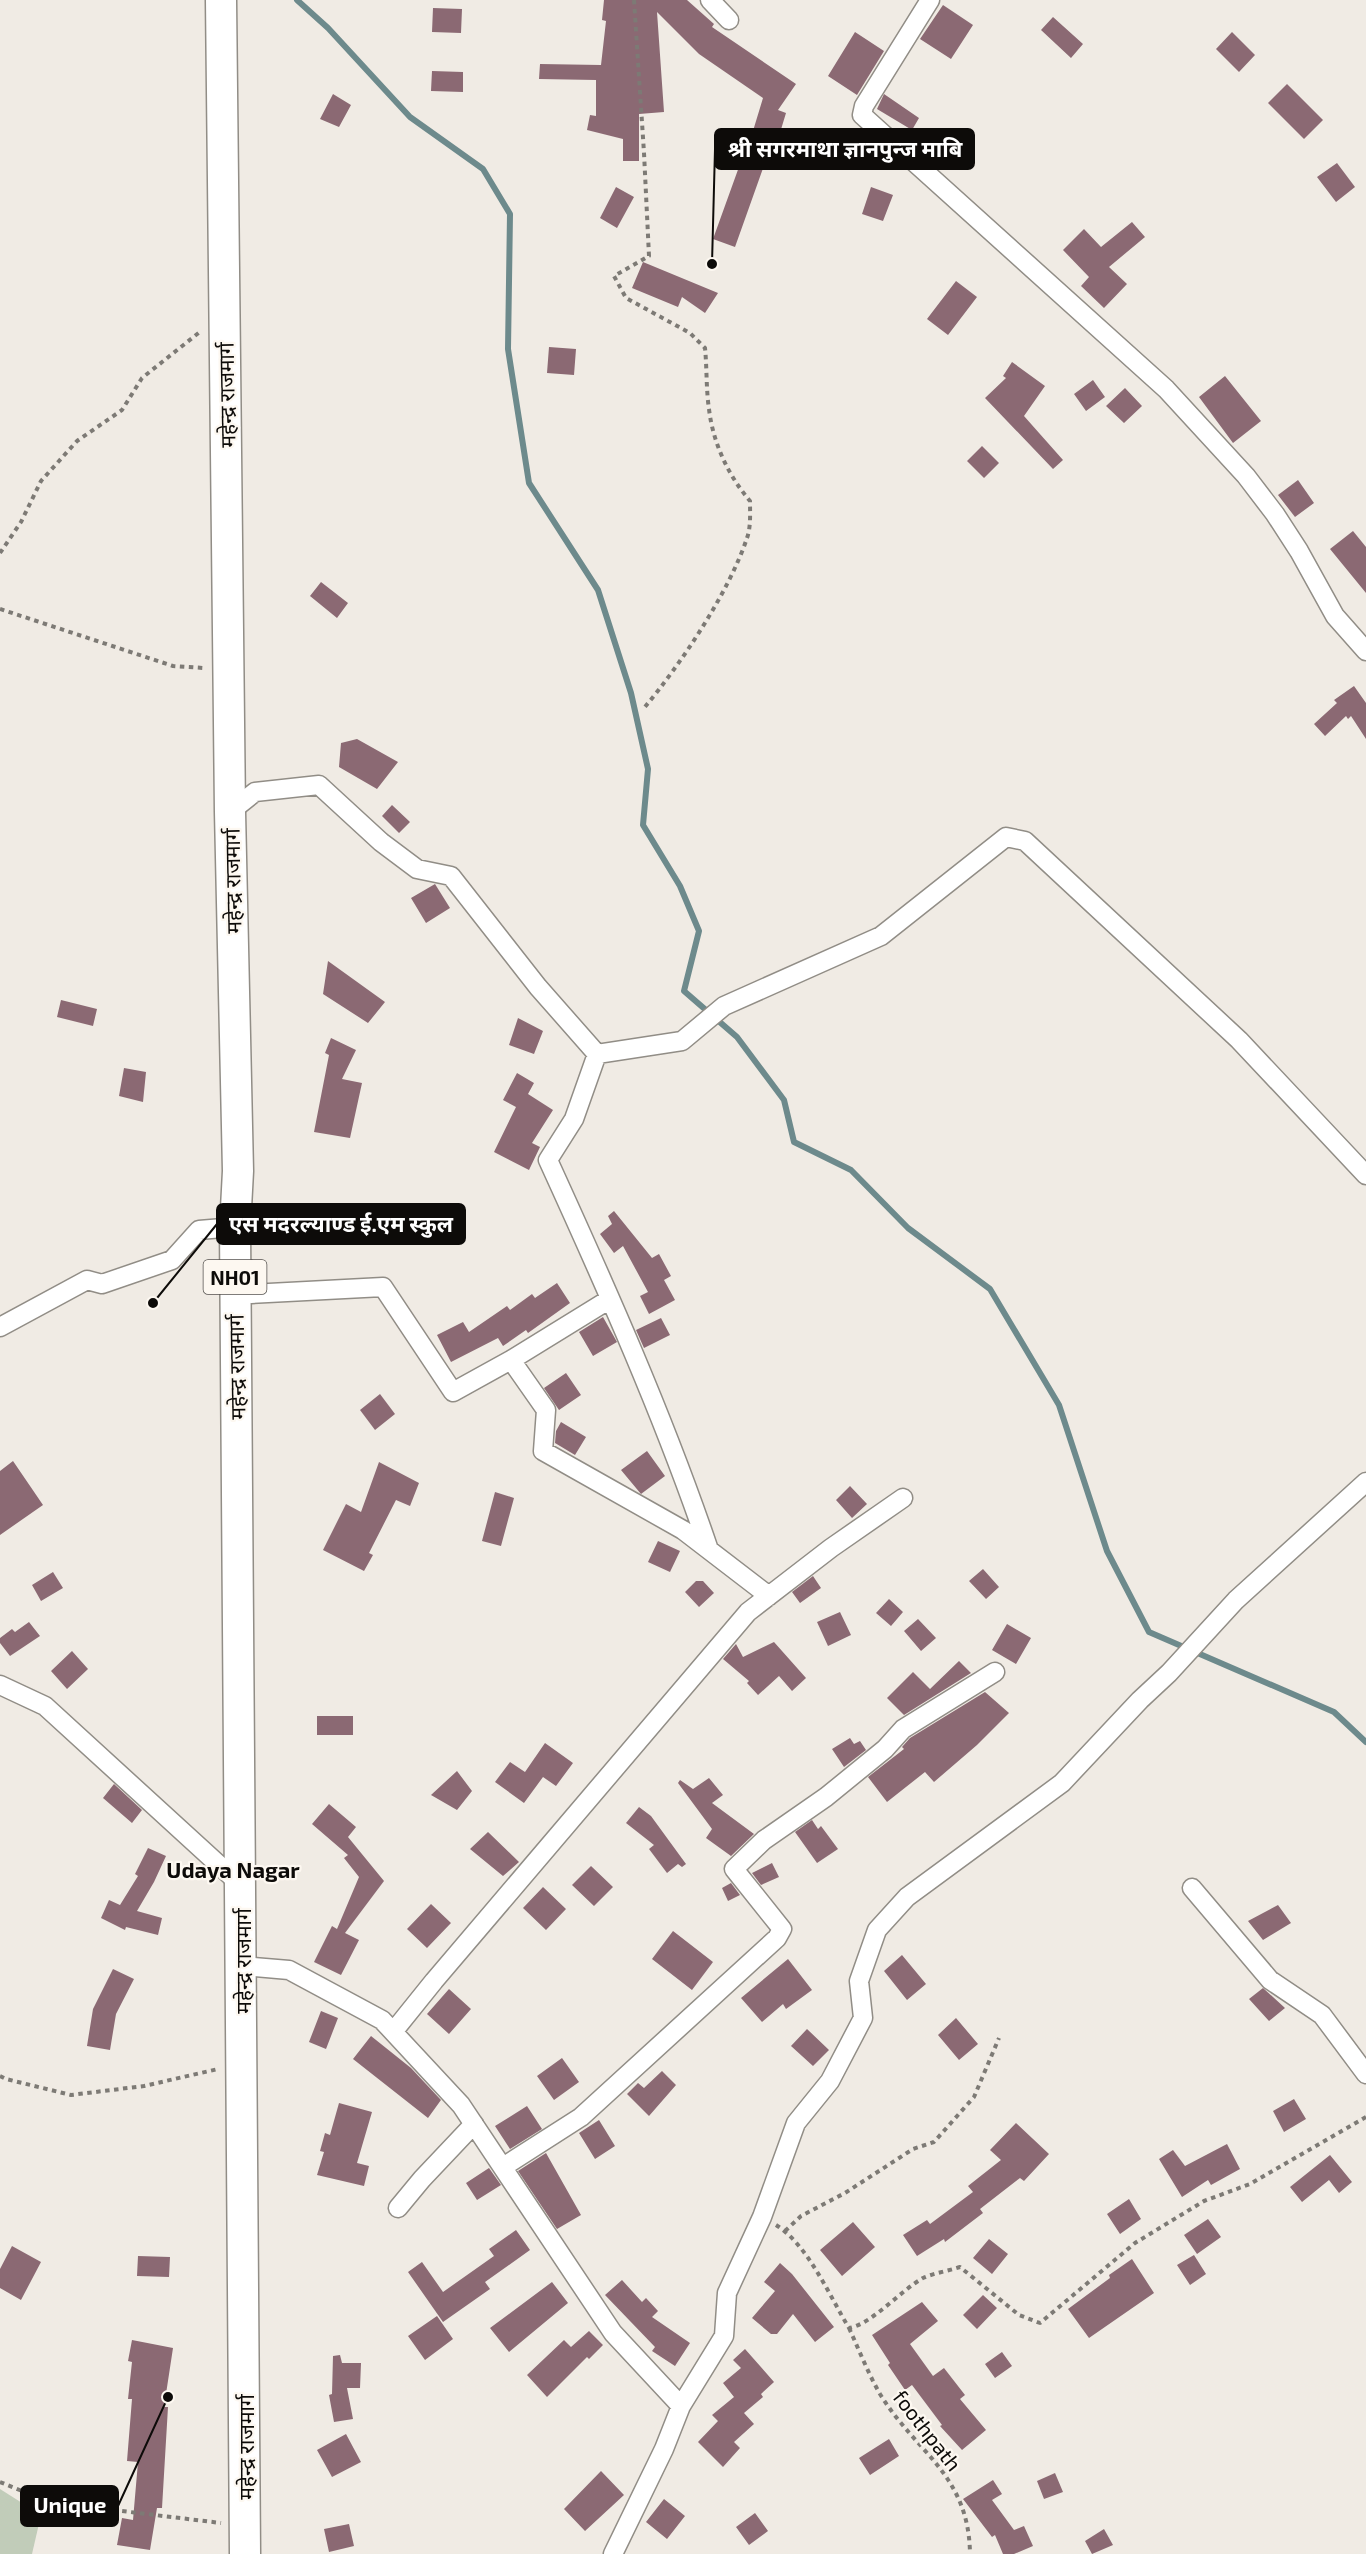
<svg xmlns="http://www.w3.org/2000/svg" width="1366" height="2554" font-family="'Exo 2','Noto Sans Devanagari',sans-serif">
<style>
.green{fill:#c1ccb9}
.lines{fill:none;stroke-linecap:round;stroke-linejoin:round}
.stream{stroke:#6d8a8c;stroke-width:6}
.building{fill:#8b6973}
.minor-casing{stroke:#918d86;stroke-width:21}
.trunk-casing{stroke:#918d86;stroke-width:33}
.path{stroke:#7d7a75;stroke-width:4;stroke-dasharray:4.5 4.5;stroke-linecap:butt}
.minor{stroke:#fff;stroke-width:18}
.trunk{stroke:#fff;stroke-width:30}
.labels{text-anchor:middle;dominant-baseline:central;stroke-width:4.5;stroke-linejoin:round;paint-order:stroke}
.shield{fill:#fdf8f1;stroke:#55524f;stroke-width:1.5}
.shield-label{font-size:20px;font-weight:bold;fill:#0d0b09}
.street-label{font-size:21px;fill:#0d0b09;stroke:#fdf8f1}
.neighbourhood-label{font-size:22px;font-weight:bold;fill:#0d0b09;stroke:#fdf8f1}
.leader{fill:none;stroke:#0d0b09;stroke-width:2}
.callout-dot{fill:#0d0b09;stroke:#fdf8f1;stroke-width:2}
.callout{fill:#0d0b09;stroke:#0d0b09;stroke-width:2}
.callout-label{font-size:22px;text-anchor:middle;font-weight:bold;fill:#fff}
</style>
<rect width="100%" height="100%" fill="#f0ebe4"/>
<path class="green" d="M0 2489 41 2515 32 2554H0Z"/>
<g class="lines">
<path class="stream" d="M297 0 328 28 410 117 483 169 510 214 508 349 529 483 598 590 631 693 648 769 643 825 680 886 699 931 684 991 737 1037 784 1100 794 1142 851 1170 908 1228 990 1289 1059 1405 1107 1551 1149 1632 1334 1712 1366 1742"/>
</g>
<path class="building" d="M604 0H687L714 24 712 27 796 84 778 110 786 113 772 159 767 157 735 247 713 239 744 153 746 154 763 98 699 54 657 12 664 112 639 114V161H623V139L587 130 590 115 596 116V80L539 79 540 64 601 65 606 21 602 20Z
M943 5 973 25 951 59 920 39Z
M433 8 462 9 461 33 432 32Z
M1053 17 1083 44 1071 58 1041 30Z
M855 32 884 51 857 95 828 76Z
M1232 32 1255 55 1239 72 1216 49Z
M432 71 463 72V92L431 91Z
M1287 84 1323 120 1304 139 1268 103Z
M333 94 351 105 339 127 320 119Z
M884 94 919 118 912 130 877 109Z
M1337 163 1355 187 1336 202 1317 177Z
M616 187 634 197 617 228 600 218Z
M871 187 893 195 883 221 862 214Z
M1132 222 1145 237 1109 267 1127 284 1104 308 1081 286 1089 277 1063 250 1084 229 1101 247Z
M643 262 718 293 705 313 682 297 678 307 632 288Z
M956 281 977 297 948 335 927 319Z
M549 347 576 349 574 375 547 373Z
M1012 362 1045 386 1024 416 1063 460 1053 469 985 398 1006 378 1003 376Z
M1225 376 1261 421 1233 443 1199 397Z
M1093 380 1105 397 1086 411 1074 394Z
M1125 388 1142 406 1124 423 1106 406Z
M982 446 999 463 984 478 967 461Z
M1298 480 1314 503 1295 517 1278 495Z
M1353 531 1366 547V593L1330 549Z
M321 582 348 603 337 618 310 596Z
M1354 686 1366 703V739L1351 716 1348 719 1346 716 1325 736 1314 724 1337 703 1334 700Z
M357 739 398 762 377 789 339 767 341 743Z
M392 805 410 822 399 833 382 816Z
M435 884 450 908 426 923 411 898Z
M328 961 385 1002 368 1023 323 994Z
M61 1000 97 1009 93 1026 57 1017Z
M518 1018 543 1031 534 1054 509 1045Z
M331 1038 356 1050 342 1079 362 1083 350 1138 314 1132 329 1055 325 1053Z
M124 1068 146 1072 143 1102 119 1096Z
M517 1073 534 1083 528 1094 553 1110 532 1143 540 1147 529 1170 494 1152 516 1107 503 1100Z
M614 1211 652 1258 659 1254 671 1276 664 1280 675 1300 649 1314 640 1296 648 1292 623 1246 614 1253 600 1234 612 1224 608 1216Z
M557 1283 570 1303 528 1333 526 1330 503 1346 498 1338 451 1362 437 1335 463 1322 469 1332 507 1306 510 1310 532 1294 535 1298Z
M603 1317 617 1342 593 1356 579 1332Z
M661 1318 670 1335 644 1348 636 1330Z
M566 1373 581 1395 559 1410 544 1388Z
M380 1394 395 1414 375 1430 360 1410Z
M561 1422 586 1437 575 1455 555 1443 556 1431Z
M647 1451 665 1476 641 1494 621 1470Z
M13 1461 43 1505 0 1535V1471Z
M379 1462 419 1483 410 1506 396 1500 369 1553 373 1555 364 1571 323 1550 346 1504 361 1512Z
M850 1486 867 1504 852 1518 836 1500Z
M495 1492 514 1498 501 1546 482 1541Z
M658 1541 680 1551 670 1572 648 1562Z
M983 1569 999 1587 986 1599 969 1581Z
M53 1572 63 1588 41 1601 32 1585Z
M813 1576 821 1588 800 1603 792 1592Z
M696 1581H703L714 1593 699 1607 685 1592Z
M889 1599 903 1612 891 1626 876 1613Z
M840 1612 851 1635 828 1646 817 1622Z
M918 1619 936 1638 921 1651 904 1631Z
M29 1622 40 1636 10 1656 0 1643V1638L12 1629 15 1632Z
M1007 1624 1031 1638 1016 1664 992 1650Z
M774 1642 806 1678 792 1691 779 1676 758 1695 747 1683 749 1681 723 1659 736 1644 743 1657Z
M72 1651 88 1669 67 1689 51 1671Z
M959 1661 971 1673 904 1715 887 1698 913 1672 930 1689Z
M985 1692 1009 1713 977 1745 934 1782 925 1772 887 1802 868 1777 904 1749 902 1747 910 1738Z
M317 1716H353V1735H317Z
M850 1738 854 1744 860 1741 866 1750 844 1767 832 1749Z
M545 1743 573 1763 556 1786 543 1777 524 1803 495 1782 510 1762 525 1772Z
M457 1771 472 1791 457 1810 431 1795Z
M709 1778 723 1795 712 1803 754 1834 731 1856 706 1838 712 1829 678 1783 680 1780 693 1789Z
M114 1784 142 1810 132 1823 103 1798Z
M329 1804 356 1827 348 1837 384 1881 345 1933 359 1940 341 1975 314 1962 332 1926 337 1929 359 1877 344 1858 348 1855 312 1824Z
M639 1807 651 1816 686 1864 682 1867 678 1864 667 1873 649 1849 654 1845 626 1823Z
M812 1820 818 1829 821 1826 838 1849 817 1863 795 1832Z
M488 1832 519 1862 503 1876 470 1849Z
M148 1848 166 1856 154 1882 137 1911 162 1918 158 1935 126 1927 125 1930 101 1918 109 1900 120 1905 138 1876 135 1874Z
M772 1863 779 1877 761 1885 752 1873Z
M591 1866 613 1887 594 1906 572 1885Z
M731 1883 740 1895 728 1901 722 1888Z
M543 1887 566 1909 546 1930 523 1908Z
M431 1904 451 1923 427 1948 407 1929Z
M1278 1905 1291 1923 1263 1940 1248 1921Z
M673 1931 713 1962 692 1990 652 1959Z
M902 1955 926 1984 907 2000 884 1971Z
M788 1959 812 1990 786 2009 783 2004 762 2022 741 1998Z
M113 1969 134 1979 116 2014 110 2050 87 2046 93 2009Z
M1263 1988 1285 2008 1269 2021 1249 1999Z
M449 1989 471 2009 449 2034 427 2014Z
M321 2011 338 2018 326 2049 309 2042Z
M956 2018 978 2044 959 2060 938 2035Z
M807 2029 829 2050 813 2066 791 2046Z
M371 2036 411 2068 441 2100 428 2118 353 2059Z
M562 2058 579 2082 554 2100 537 2076Z
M662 2071 676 2085 649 2116 627 2094 638 2083 644 2088Z
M1294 2099 1306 2119 1284 2132 1273 2111Z
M339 2103 372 2112 357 2163 369 2166 364 2186 317 2175 324 2152 320 2151 325 2133 330 2135Z
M527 2106 542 2129 510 2149 495 2126Z
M599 2120 615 2146 595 2159 579 2133Z
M1016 2123 1049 2154 1024 2181 1020 2178 980 2209 983 2213 945 2242 944 2239 917 2256 903 2235 927 2220 930 2224 973 2192 968 2186 1001 2160 990 2150Z
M1227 2144 1240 2169 1211 2185 1208 2180 1182 2197 1159 2159 1173 2150 1185 2166Z
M546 2153 581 2215 557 2229 518 2171Z
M1330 2155 1352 2182 1339 2193 1329 2180 1302 2202 1290 2187Z
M489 2168 501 2185 477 2200 466 2183Z
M1129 2199 1141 2219 1120 2234 1107 2214Z
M1208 2219 1221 2237 1197 2254 1184 2235Z
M853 2222 875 2247 842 2276 820 2250Z
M516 2230 530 2250 485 2282 490 2289 443 2322 408 2272 422 2262 443 2292 494 2256 489 2249Z
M989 2239 1008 2254 992 2274 973 2258Z
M12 2246 41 2262 21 2300 0 2288V2269Z
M1194 2255 1206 2274 1190 2285 1177 2265Z
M138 2256 170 2257 169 2277 137 2276Z
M1132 2259 1154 2293 1089 2338 1068 2309 1110 2278 1109 2275Z
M780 2263 792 2274 834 2327 815 2342 793 2314 777 2334H771L752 2318 775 2291 764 2282Z
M622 2280 642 2302 646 2298 658 2311 652 2317 690 2343 675 2366 652 2351 655 2347 605 2295Z
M552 2282 568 2303 509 2352 490 2328Z
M983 2295 997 2308 977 2329 963 2315Z
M922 2302 938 2321 910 2344 933 2376 944 2368 965 2395 960 2399 986 2430 962 2450 940 2426 942 2425 912 2385 905 2390 888 2365 890 2363 872 2335Z
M437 2316 453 2339 425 2360 408 2336Z
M589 2331 603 2345 589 2359 587 2357 547 2397 527 2375 564 2340 571 2347Z
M132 2340 173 2348 164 2407H168L162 2508H157L150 2550 117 2545 122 2518 133 2520 138 2462 127 2461 132 2399H128L132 2362 128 2361Z
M745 2349 774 2382 761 2394 763 2397 744 2413 754 2424 734 2442 740 2448 723 2467 698 2442 718 2421 712 2415 734 2397 723 2383 741 2368 733 2360Z
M1002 2352 1012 2366 995 2378 985 2364Z
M340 2355 342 2363H361L360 2388H347L353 2419 334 2422 329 2395 332 2394 333 2356Z
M346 2434 361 2462 332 2477 317 2450Z
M889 2439 899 2456 870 2475 859 2458Z
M601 2471 624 2495 585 2531 564 2509Z
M1055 2473 1063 2492 1044 2499 1037 2481Z
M993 2480 1002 2494 992 2500 1014 2530 1024 2526 1033 2546 1014 2554H1003L995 2535 992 2537 963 2499Z
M664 2499 685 2516 667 2539 646 2522Z
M755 2513 768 2531 749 2545 736 2527Z
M349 2524 354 2546 329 2552 324 2529Z
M1104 2529 1113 2545 1092 2554 1085 2541Z"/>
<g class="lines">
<defs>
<path id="minor" d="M710 0 729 20
M930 0 864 106 862 115 1166 389 1246 476 1275 514 1299 551 1335 616 1366 651
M230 812 255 792 319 785 381 842 417 869 451 876 538 987 597 1054 574 1119 548 1160C606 1287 664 1417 709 1550
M597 1054 682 1041 724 1006 881 936 1006 837 1025 841 1239 1040 1366 1175
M248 1269 251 1294 383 1287 453 1392 511 1360 546 1410 543 1451 683 1530 769 1596
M0 1327 87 1280 102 1284 172 1260 199 1230 235 1227
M511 1360 610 1299
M0 1685 45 1706 242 1886
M1192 1888 1270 1980 1322 2015 1366 2074
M242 1966 289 1970 382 2020 461 2105 613 2333 681 2406 664 2449 613 2554
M393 2032 434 1981 748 1612 831 1548 903 1498
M503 2167 581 2117 777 1938 782 1929 734 1869 764 1840 826 1797 885 1749 903 1729 995 1672
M398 2208 422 2179 474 2124
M681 2406 724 2336 727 2293 762 2217 796 2123 830 2081 863 2018 859 1981 877 1930 907 1897 1062 1783 1140 1700 1169 1673 1236 1600 1366 1482"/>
<path id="trunk" d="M221 0 230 812 238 1171 235 1227 245 2554"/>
</defs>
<use href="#minor" class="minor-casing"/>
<use href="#trunk" class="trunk-casing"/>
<path class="path" d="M634 0 644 153 649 256 614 276 626 298 690 333 705 348C707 368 706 389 709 409 713 443 728 475 750 501 750 513 751 527 747 538 729 592 681 664 644 708
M0 553 21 522 41 481 77 441 122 410 142 378 201 331
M0 609 173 666 204 668
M0 2076 6 2079 71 2095 144 2086 218 2069
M776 2225C808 2245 829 2295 849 2328 872 2324 900 2291 923 2278 934 2273 948 2271 960 2267L1019 2315 1040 2323 1135 2243 1204 2201 1250 2184 1366 2117
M785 2231 801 2216 845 2193 913 2149 934 2142 974 2097 999 2038
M849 2328C859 2350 868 2373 880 2394 916 2453 969 2474 970 2554
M0 2482 22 2491 97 2508 221 2523"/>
<use href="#minor" class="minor"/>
<use href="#trunk" class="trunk"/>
</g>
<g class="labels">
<rect class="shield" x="203.5" y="1260" width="63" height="34" rx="4.5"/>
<g class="shield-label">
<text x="235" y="1277">NH01</text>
</g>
<g class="street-label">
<text transform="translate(226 395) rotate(-91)">महेन्द्र राजमार्ग</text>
<text transform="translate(232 881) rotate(-91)">महेन्द्र राजमार्ग</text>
<text transform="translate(236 1367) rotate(-91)">महेन्द्र राजमार्ग</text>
<text transform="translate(242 1961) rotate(-90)">महेन्द्र राजमार्ग</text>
<text transform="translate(928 2430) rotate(52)">foothpath</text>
<text transform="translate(245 2447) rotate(-90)">महेन्द्र राजमार्ग</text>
</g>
<g class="neighbourhood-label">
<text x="233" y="1869">Udaya Nagar</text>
</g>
</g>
<path class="leader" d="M712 264L715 149M153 1303L217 1224M168 2397L118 2506"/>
<g class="callout-dot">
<circle cx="712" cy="264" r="6"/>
<circle cx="153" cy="1303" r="6"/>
<circle cx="168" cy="2397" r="6"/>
</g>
<g class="callout">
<rect x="715" y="129" width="259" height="40" rx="6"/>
<rect x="217" y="1204" width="248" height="40" rx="6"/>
<rect x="21" y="2486" width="97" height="40" rx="6"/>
</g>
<g class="callout-label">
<text x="845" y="157">श्री सगरमाथा ज्ञानपुन्ज माबि</text>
<text x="341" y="1232">एस मदरल्याण्ड ई.एम स्कुल</text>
<text x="70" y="2513">Unique</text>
</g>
</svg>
